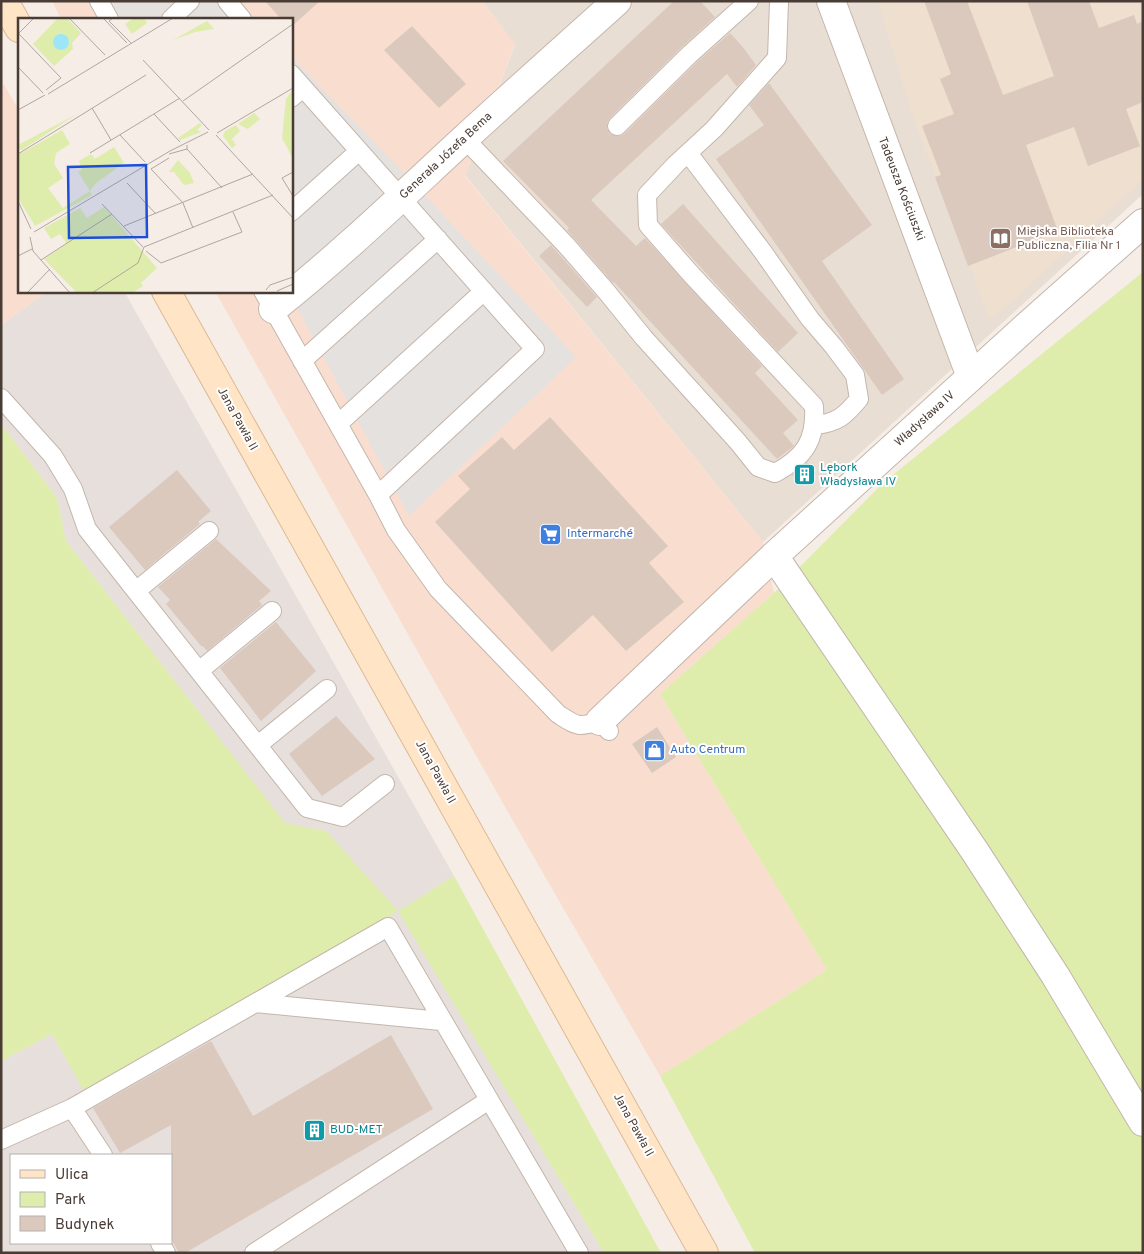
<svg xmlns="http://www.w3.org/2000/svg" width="1144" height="1254" font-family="Overpass,sans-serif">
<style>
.residential{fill:#e9ded4}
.commercial{fill:#f9ded0}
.industrial{fill:#e7dfdb;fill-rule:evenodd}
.education{fill:#efdfcf}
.green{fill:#deedab}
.parking{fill:#e5e1df}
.building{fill:#dbc9be}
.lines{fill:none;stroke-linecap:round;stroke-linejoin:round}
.service-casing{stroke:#c4b6ab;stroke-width:20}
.minor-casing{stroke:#c4b6ab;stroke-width:30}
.secondary-casing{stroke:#ddb994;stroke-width:30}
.service{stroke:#fff;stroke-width:18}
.minor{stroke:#fff;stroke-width:28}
.secondary{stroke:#ffe5c6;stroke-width:28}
.labels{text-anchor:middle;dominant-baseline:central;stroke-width:4;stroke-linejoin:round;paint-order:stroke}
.street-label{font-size:12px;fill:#493c35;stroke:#fff}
.education-label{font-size:12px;fill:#785e54;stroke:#fff;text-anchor:start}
.culture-label{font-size:12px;fill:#0d838f;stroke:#fff;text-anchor:start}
.shop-label{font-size:12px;fill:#366cbe;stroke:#fff;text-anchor:start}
.inset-road{fill:none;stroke:#b0a69f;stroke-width:1}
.view{fill:#1d4ed8;fill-opacity:0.15;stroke:#1d4ed8;stroke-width:2.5}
.inset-edge{fill:none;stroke:#493c35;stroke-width:2.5}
</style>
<rect width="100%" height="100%" fill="#f5ede6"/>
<path class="residential" d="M482 1H1143V194L763 542 465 175 515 45Z"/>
<path class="commercial" d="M52 1H482L515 44 465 176 763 542 774 593 660 694 827 970 660 1076 505 807 215 291H291V19H61Z
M1 80 19 110V291H48L1 325Z"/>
<path class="industrial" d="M48 291H124L454 876 399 911 604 1253H1V1061L52 1034 84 1090 326 831 285 824 66 541 57 498 1 424V325ZM11 1155H171V1243H11Z"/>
<path class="education" d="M878 1H1143V179L1017 297 990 319 913 117Z"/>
<path class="green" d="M1143 272V1253H755L660 1076 827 970 660 694 774 593 883 483Z
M1 424 57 498 66 541 285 823 326 831 398 911 454 876 661 1253H604L398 911 84 1091 52 1034 1 1061Z"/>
<path class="parking" d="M110 1H239L256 19H121Z
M291 56 400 169 576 357 409 516 288 291H291Z"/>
<path class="building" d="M265 1H320L291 27V19H281Z
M674 1H700L715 17 683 46 610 118 607 123V128L610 134 619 136 624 134 697 62 730 33 742 46 756 65 737 87 727 74 591 200 636 246 645 238 762 366 755 373 798 420 783 433 794 446 777 459 614 282 613 283 567 230 569 228 503 161Z
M924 1H967L1003 95 1054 76 1027 1H1089L1099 28 1134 15 1137 24 1143 21V102L1126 109 1140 146 1088 166 1074 127 1026 145 1058 231 968 266 935 177 941 175 922 126 954 114 940 79 951 74Z
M412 26 466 84 439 108 384 50Z
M769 83 872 225 822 261 904 379 882 395 716 159 764 125 749 105Z
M683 204 798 333 778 352 661 224Z
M551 245 597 297 587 307 539 256Z
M550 417 668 546 649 563 684 602 626 651 593 615 552 652 435 522 470 489 458 476 502 437 514 450Z
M807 462 816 473 802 486 792 475Z
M177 470 211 511 198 522 200 524 145 570 109 527Z
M216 539 271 591 259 601 262 605 207 651 203 646 202 647 166 604 170 600 158 587Z
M276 622 316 671 261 721 220 668Z
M336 716 375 759 322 796 289 754Z
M657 727 676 757 652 773 632 744Z
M391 1035 433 1109 185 1253H179L171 1239V1125L120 1153 93 1108 211 1041 253 1116Z"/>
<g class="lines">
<defs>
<path id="service" d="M99 1 109 19
M227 1 242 19
M171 19 190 1
M291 74 535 349 378 495
M291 98 303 88
M617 126 690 54 749 1
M464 138 566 245 606 291 644 338 738 442 758 467 775 473C805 457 816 440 814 406L690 273 648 225 647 195 676 164 714 129 777 58 779 1
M688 153 763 252 810 319 834 347 855 375 859 399C845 416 837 423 815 425
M291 212 359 151
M263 291 378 495 396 530 438 589 558 714C577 726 578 728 600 721L609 731
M302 361 438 239
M1 398 53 456 73 489 87 529 307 808 343 817 385 784
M338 424 484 291
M136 591 209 531
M199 671 272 611
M258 745 327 689
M255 1003 441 1021
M72 1108 103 1155
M1 1140 72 1108 388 927 579 1253
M160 1243 166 1253
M254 1253 489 1100"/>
<path id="minor" d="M831 1 971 377
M273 309C340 256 402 196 465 138 515 92 566 47 617 1
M774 556 974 850 1055 975 1143 1122
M600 721 774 556 1028 325 1143 223"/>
<path id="secondary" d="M4 1 19 28
M166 291 704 1253"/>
</defs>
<use href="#service" class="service-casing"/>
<use href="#minor" class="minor-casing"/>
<use href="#secondary" class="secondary-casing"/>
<use href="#service" class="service"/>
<use href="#minor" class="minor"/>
<use href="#secondary" class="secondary"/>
</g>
<defs>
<symbol id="library-square" viewBox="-11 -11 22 22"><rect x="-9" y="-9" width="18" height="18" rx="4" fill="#8d6e63" stroke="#fff"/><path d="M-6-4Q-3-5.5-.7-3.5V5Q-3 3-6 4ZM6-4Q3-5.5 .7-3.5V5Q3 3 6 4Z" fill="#fff"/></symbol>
<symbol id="building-square" viewBox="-11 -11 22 22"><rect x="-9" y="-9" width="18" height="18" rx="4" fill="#0f9aa8" stroke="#fff"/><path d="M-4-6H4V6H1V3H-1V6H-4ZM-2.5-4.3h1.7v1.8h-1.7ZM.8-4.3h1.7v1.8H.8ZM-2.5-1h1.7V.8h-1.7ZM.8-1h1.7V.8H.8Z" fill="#fff"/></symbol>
<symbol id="supermarket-square" viewBox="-11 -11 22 22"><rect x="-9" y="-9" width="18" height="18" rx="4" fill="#3f7fe0" stroke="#fff"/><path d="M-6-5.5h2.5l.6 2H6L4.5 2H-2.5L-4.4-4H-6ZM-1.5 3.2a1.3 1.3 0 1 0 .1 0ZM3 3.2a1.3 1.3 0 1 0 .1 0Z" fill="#fff"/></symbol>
<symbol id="shop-square" viewBox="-11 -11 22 22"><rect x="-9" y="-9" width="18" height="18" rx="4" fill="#3f7fe0" stroke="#fff"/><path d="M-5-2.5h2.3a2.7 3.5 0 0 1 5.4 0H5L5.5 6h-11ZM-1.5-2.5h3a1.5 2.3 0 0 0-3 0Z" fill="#fff"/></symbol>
</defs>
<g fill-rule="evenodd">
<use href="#library-square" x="988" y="226" width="25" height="25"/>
<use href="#building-square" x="792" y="462" width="25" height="25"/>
<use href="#supermarket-square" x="538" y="522" width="25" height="25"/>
<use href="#shop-square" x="642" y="738" width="25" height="25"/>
<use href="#building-square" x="302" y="1118" width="25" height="25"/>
</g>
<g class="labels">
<g class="street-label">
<text transform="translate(446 156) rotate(-43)">Generała Józefa Bema</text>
<text transform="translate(901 189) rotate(69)">Tadeusza Kościuszki</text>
<text transform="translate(237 419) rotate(61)">Jana Pawła II</text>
<text transform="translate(925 419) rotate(-42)">Władysława IV</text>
<text transform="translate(435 772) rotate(61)">Jana Pawła II</text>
<text transform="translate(633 1125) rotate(61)">Jana Pawła II</text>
</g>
<g class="education-label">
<text x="1017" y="232">Miejska Biblioteka<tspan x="1017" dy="14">Publiczna, Filia Nr 1</tspan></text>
</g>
<g class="culture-label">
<text x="820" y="468">Lębork<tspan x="820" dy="14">Władysława IV</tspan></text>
<text x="330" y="1130">BUD-MET</text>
</g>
<g class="shop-label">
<text x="567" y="534">Intermarché</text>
<text x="670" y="750">Auto Centrum</text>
</g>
</g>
<g transform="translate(18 18)">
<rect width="275" height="275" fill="#f5ede6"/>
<path d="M40 0H49L63 15 54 25 55 31 36 48 15 26ZM116 0H126L129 5 114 16 107 6ZM189 3 196 11 177 14 155 22ZM275 71V141L264 120 268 81ZM236 95 242 101 230 111 220 106ZM59 96 4 132 0 130V127ZM182 105 184 107 179 112 183 114 162 122 160 120ZM218 107 222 113 214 121 218 127 214 130 205 118 207 113ZM44 112 52 126 38 135 36 146 45 160 30 170 45 190 72 173 60 154 64 152 61 143 73 136 77 141 96 129 106 145 77 166 72 173 74 177 17 208 0 180V137ZM160 142 172 155 176 165 166 167 156 154H151ZM86 189 139 250 123 265 125 268 114 275H59L26 241 49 226 42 216 33 221 26 210 62 190 69 200Z" fill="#deedab"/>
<path d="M35 24a8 8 0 1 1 16 0a8 8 0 1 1-16 0Z" fill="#9de6f7"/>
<path class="inset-road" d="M51 0 87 37M85 0 109 25M95 0 91 3 113 25M0 15 43 60 28 72M0 16 16 0M125 42 191 112M0 49 25 75M30 76 155 0M165 83 275 6M74 90 93 122M0 92 27 77M136 96 162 124M199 115 275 70M102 117 127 144M198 117 275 200M169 131 204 170M72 135 162 80M0 136 128 57M151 136 169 131V127M151 140 133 151 165 185 175 210M275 154 264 160 275 178M109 165 138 196M0 183 13 211M84 186 125 229M106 208 235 156M16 214 152 133 190 114M12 219 15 233 52 275M128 233 143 245 224 214 215 194M0 238 14 231M23 242 94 196M248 272 252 267 275 259M259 273 275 266M9 275 32 251M74 275 120 245 126 229 255 177"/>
<path class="view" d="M128 147 129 219 51 220 50 149Z"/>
<rect width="275" height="275" class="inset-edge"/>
</g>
<rect width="1144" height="1254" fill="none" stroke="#493c35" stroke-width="5"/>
<rect x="10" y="1154" width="162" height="90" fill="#ffffff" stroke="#b6b1ae"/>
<rect x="20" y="1170" width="25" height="8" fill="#ffe5c6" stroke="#b6b1ae"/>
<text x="55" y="1179" font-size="15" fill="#493c35">Ulica</text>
<rect x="20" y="1192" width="25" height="15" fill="#deedab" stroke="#b6b1ae"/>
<text x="55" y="1204" font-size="15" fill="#493c35">Park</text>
<rect x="20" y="1216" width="25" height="15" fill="#dbc9be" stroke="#b6b1ae"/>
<text x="55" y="1229" font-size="15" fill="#493c35">Budynek</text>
</svg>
